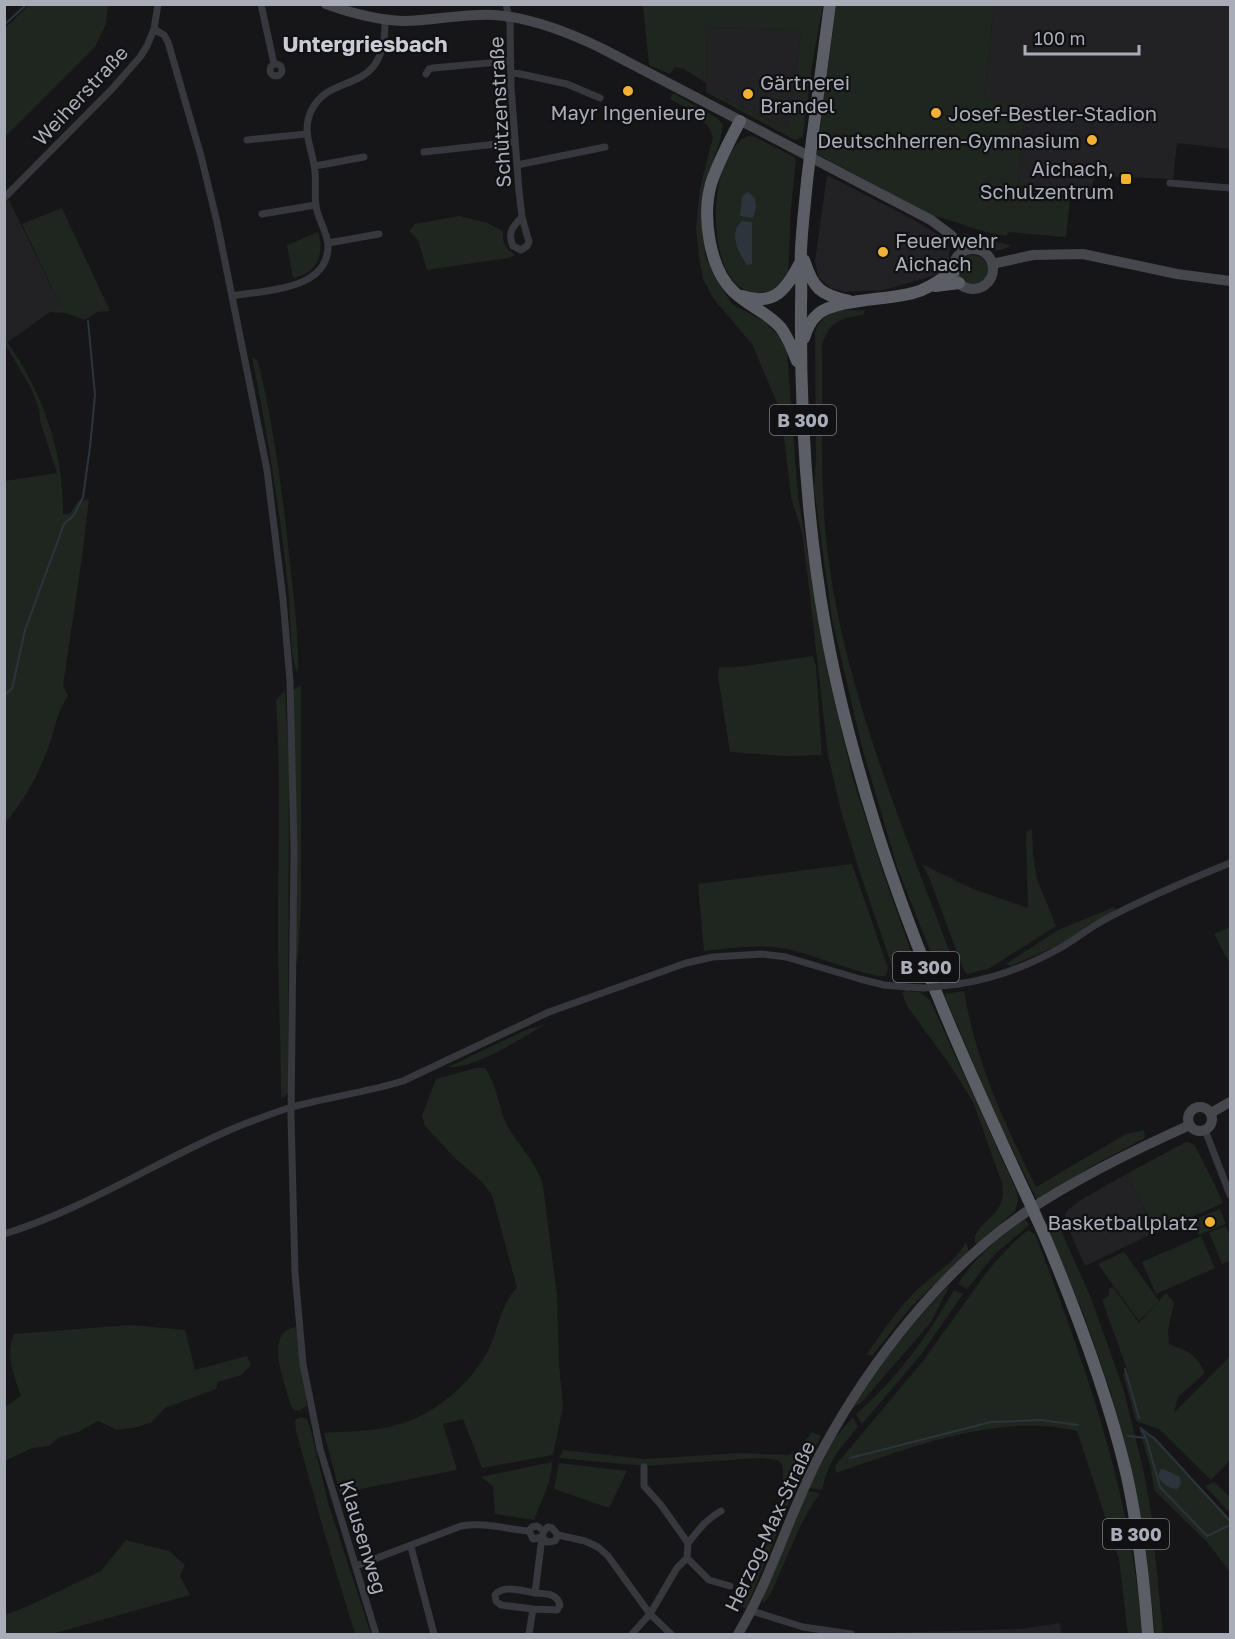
<svg xmlns="http://www.w3.org/2000/svg" width="1235" height="1639" font-family="'Golos Text',sans-serif">
<style>
.built{fill:#222225}
.green{fill:#1e261f}
.water{fill:#2c353c}
.lines{fill:none;stroke-linecap:round;stroke-linejoin:round}
.stream{stroke:#2c353c;stroke-width:2}
.minor{stroke:#37383d;stroke-width:7}
.secondary{stroke:#45474d;stroke-width:10}
.trunk{stroke:#5b5e65;stroke-width:12}
.minor-bridge{stroke:#37383d;stroke-width:7}
.trunk-bridge{stroke:#5b5e65;stroke-width:12}
.poi-dot{fill:#f2b134;stroke:#111113;stroke-width:2}
.labels{text-anchor:middle;dominant-baseline:central;stroke-width:4.5;stroke-linejoin:round;paint-order:stroke}
.shield{fill:#111113;stroke:#7b7e86;stroke-width:1.5}
.shield-label{font-size:18px;font-weight:bold;fill:#a8adb8}
.poi-label{font-size:20px;fill:#a8adb8;stroke:#111113;text-anchor:start}
.street-label{font-size:20px;fill:#a8adb8;stroke:#111113}
.quarter-label{font-size:22px;font-weight:bold;fill:#c9ccd4;stroke:#111113}
</style>
<rect width="100%" height="100%" fill="#161618"/>
<path class="built" d="M994 5H1230V149L1177 143 1173 179 1095 176 1088 199 1017 192 1026 104 984 100Z
M707 27 802 29 787 129 706 89Z
M827 175 916 221 940 236 949 247V259L939 274 885 290 846 292 831 288 819 278 815 261Z
M9 200 60 305 5 344 4 203Z
M1126 1174 1156 1232 1085 1266 1067 1225 1065 1214 1068 1210 1079 1201Z
M1060 1623 1061 1634H848L1020 1629Z"/>
<path class="green" d="M29 5H108L106 24 95 47 5 137V28Z
M643 5H823L812 65 803 137 795 140 706 92V89L787 129 802 29 707 27 706 83 684 69 675 67 670 74 649 65Z
M836 5H994L984 99 1026 104 1017 192 1070 198 1066 237 1008 232 1007 236C980 233 957 221 931 215L817 154Z
M673 93 717 118 723 125 720 141 707 179 703 206 705 255 716 279 732 304 765 322 780 337 787 352 798 496 828 675 853 779 887 884 918 971 908 978H900L893 969 860 873 841 811 828 755 808 579 802 533 791 497 781 412 752 344 713 298 703 279 699 257 696 228 700 188 713 137 708 126 698 118V114L670 99Z
M748 136 755 137 796 158 791 209 788 271 777 288C771 290 761 294 755 293 704 289 704 155 748 136Z
M62 208 110 311 97 312 85 320 65 313 49 312 60 305 22 224Z
M459 216 487 223 503 231C502 243 505 248 515 255L508 258 427 270 418 240 409 231 415 224Z
M318 232C325 254 317 274 293 278L287 245Z
M963 233 1009 245H1011C994 258 975 245 963 233Z
M958 270a15 15 0 1 1 30 0a15 15 0 1 1-30 0Z
M865 310 863 315C840 318 830 321 822 345 823 418 819 491 829 563 848 702 908 840 957 971L939 973 897 867 862 747 832 619 814 488 816 459 815 333C824 307 841 311 865 310Z
M7 342C43 392 64 453 63 514H70L78 501 89 499 83 550 63 686 68 696C58 710 56 724 51 740 40 771 26 799 5 823V481L57 473 40 421 39 409 31 388 5 344Z
M252 357 258 361C274 427 283 496 290 564 294 600 299 637 298 673 290 663 290 613 289 597 281 517 268 436 252 357Z
M813 656 816 666 822 755 785 756 730 752 718 676 719 667H738Z
M301 685V907L297 967 295 946 297 904 293 690Z
M285 691 289 764 288 1093 285 1097 281 1098C281 1042 278 985 278 929 278 852 281 776 276 700Z
M1032 829 1033 855 1037 879 1056 926 990 968 968 974 964 971 929 877 922 864 973 889 1028 908 1026 832Z
M852 864 888 968 886 976C871 978 812 955 792 950 763 943 733 948 704 951L698 884Z
M1114 907 1116 910 1090 924 1063 943 1011 966 1006 964 1058 930Z
M1230 927V964L1214 934Z
M905 991 920 992 930 1000 1017 1192 1018 1201 1015 1211 979 1243H975V1235C989 1214 1007 1212 1002 1183L973 1102 950 1065 907 1006 902 993Z
M964 991C976 1063 1004 1122 1036 1187L1126 1134 1144 1130 1145 1138 1092 1166 1037 1200 994 1112 944 994Z
M546 1024C521 1038 476 1069 448 1067L526 1030Z
M476 1068H485C497 1084 498 1107 507 1125 518 1146 537 1162 543 1186L557 1295 559 1364 563 1406 553 1455 482 1468 463 1419 443 1424 457 1470 340 1493 324 1433C346 1431 373 1432 393 1426 434 1416 472 1384 490 1346 499 1326 501 1304 517 1288L492 1195 482 1182 454 1157 425 1126 422 1116 436 1079Z
M1186 1142 1194 1144 1213 1181 1223 1203 1157 1233 1126 1174Z
M1220 1209 1226 1224 1199 1235 1193 1220Z
M1059 1215 1062 1233 1091 1298 1124 1391 1144 1473 1151 1512 1163 1634H1155L1151 1596 1139 1515 1111 1393 1085 1318 1046 1224Z
M1025 1218 1029 1225 995 1254 967 1289 958 1284C975 1256 1000 1238 1025 1218Z
M1226 1226 1230 1236V1261L1222 1264 1209 1232Z
M1028 1230 1035 1234C1085 1364 1132 1495 1142 1634H1128L1119 1559 1077 1431C1001 1412 908 1448 836 1473L835 1466 923 1361 989 1269 1011 1245Z
M1201 1236 1215 1268 1156 1294 1142 1262Z
M966 1242 969 1251 911 1307 872 1356 867 1354C882 1332 897 1310 916 1291 933 1274 954 1264 966 1242Z
M1124 1252 1159 1301 1166 1293 1174 1302 1168 1331 1169 1344C1189 1352 1195 1353 1205 1373L1178 1397 1174 1413 1230 1356V1460L1211 1480 1159 1429 1136 1421 1123 1374 1128 1372 1102 1300 1109 1295V1289L1113 1287 1139 1323 1159 1301 1139 1321 1098 1264Z
M950 1285 931 1322 862 1402 851 1409 894 1346 942 1292Z
M954 1290 963 1294 920 1356 862 1424 856 1414C896 1380 928 1336 954 1290Z
M130 1325 185 1330 195 1370 247 1356 251 1365 241 1375 218 1382 216 1389 165 1408 152 1422 138 1427 117 1430 98 1421 78 1432 58 1438 49 1446 32 1448 5 1461V1407L21 1396C14 1375 5 1355 14 1334Z
M296 1327 307 1406 299 1411 294 1410 291 1406C286 1386 262 1332 296 1327Z
M301 1417 307 1419 310 1427 329 1506 371 1634H355L324 1532 296 1431 295 1420Z
M853 1417 858 1427C839 1449 828 1461 822 1490L809 1488 834 1439Z
M1139 1427 1156 1439 1230 1519V1572L1207 1542 1154 1490 1151 1470Z
M812 1432 821 1436 797 1484 746 1609 741 1606C756 1573 789 1499 782 1464L777 1460 759 1458 645 1466 559 1458 563 1450 645 1459 739 1453 788 1455 798 1451Z
M552 1462C552 1482 541 1501 534 1520L495 1514 493 1486 481 1477Z
M559 1463 627 1471 609 1508 554 1489Z
M1214 1482 1230 1497V1513L1205 1486Z
M807 1491 820 1493 809 1510 800 1527 771 1593 765 1602H763V1597Z
M126 1540 169 1551 185 1565 180 1576 190 1595 52 1634H5V1615L26 1607 101 1571Z"/>
<path class="water" d="M748 192 755 198 756 207 753 218 740 216 742 196Z
M742 221 752 222V264L747 265C738 252 728 233 742 221Z
M1163 1469 1180 1477 1181 1484 1177 1489C1168 1489 1163 1483 1158 1477L1160 1470Z"/>
<g class="lines">
<path class="stream" d="M4 25 27 4
M4 695 12 689 25 630 64 524 74 515 83 497 90 447 95 395 88 321
M1125 1369 1139 1418
M1141 1428 1146 1438 1160 1487 1207 1536 1230 1525
M1143 1430 1155 1439 1230 1521
M1128 1436 1146 1438
M850 1458 991 1422 1041 1420 1078 1425"/>
<path class="minor" d="M261 4 274 64
M506 4 510 23 511 87 519 191 522 217 529 242 527 246 521 250 513 246C507 233 513 226 522 217
M154 29 164 35 168 42 201 156 217 222 267 470 283 599 290 681 294 850 291 1117 295 1273 303 1364 320 1449 376 1634
M270 70a6 6 0 1 1 12 0a6 6 0 1 1-12 0Z
M511 72 567 84 600 98
M426 74 429 69 433 68 511 61
M247 140 306 134
M424 152 515 142
M517 165 605 147
M315 166 364 157
M1170 183 1230 188
M4 198 112 89 140 57 147 46 154 29 158 4
M262 214 315 205
M328 243 379 234
M232 296C264 290 329 291 328 245 327 231 318 220 316 206 314 192 317 178 314 165 311 146 302 131 311 111 331 69 386 99 385 20
M958 984C994 979 1030 965 1062 947 1076 939 1089 928 1104 920 1145 898 1188 880 1230 863
M1205 1130 1230 1195
M4 1234C85 1209 155 1162 232 1129 252 1121 272 1113 292 1107 329 1097 367 1092 403 1081L549 1012 686 963 713 957 762 954 786 957 860 979 884 985 907 987
M529 1531 533 1539 542 1537 535 1593C523 1591 503 1584 495 1595L496 1601 501 1605 533 1609
M558 1535 555 1541 547 1542 542 1537 544 1531 548 1527 552 1528 558 1535 585 1541 598 1547 608 1556 650 1614 671 1634
M688 1543C698 1531 706 1519 721 1511
M411 1547 434 1634
M687 1558 709 1580 730 1586
M356 1566 461 1526C484 1522 506 1529 529 1531L532 1527 537 1526 544 1531
M752 1611 803 1627 851 1634
M529 1634 533 1609 557 1610 560 1605C557 1593 546 1594 535 1593
M632 1634 650 1614 677 1568 687 1558 688 1543 661 1505 644 1486V1467"/>
<path class="secondary" d="M326 4C351 13 376 20 403 21 434 21 464 13 495 15 532 18 568 32 601 48L931 220 951 235 964 251
M953 269a20 20 0 1 1 40 0a20 20 0 1 1-40 0Z
M992 264 1033 255 1083 254 1177 274 1230 281
M1188 1119a12 12 0 1 1 24 0a12 12 0 1 1-24 0Z
M1211 1113 1230 1102
M738 1634C773 1576 790 1509 823 1449 870 1362 943 1268 1026 1212 1077 1178 1134 1150 1190 1125"/>
<path class="trunk" d="M740 121C729 142 718 162 711 184 702 216 709 269 734 292 748 306 769 313 781 328 788 338 793 350 797 361
M812 140 830 4
M807 181C805 204 802 227 801 250 800 268 802 285 801 303 800 411 806 519 825 625 837 694 856 764 877 831 917 957 972 1079 1028 1199
M804 260C813 288 820 295 849 301
M935 286 959 283
M742 296C775 307 786 289 800 263
M804 338C807 329 810 321 818 314 836 299 888 300 913 293 928 289 940 280 954 271
M1043 1232C1076 1310 1106 1389 1126 1472 1138 1525 1144 1581 1148 1634"/>
<path class="minor-bridge" d="M907 987 924 988 958 984"/>
<path class="trunk-bridge" d="M807 181 812 140
M1028 1199 1043 1232"/>
</g>
<g class="poi-dot">
<circle cx="628" cy="91" r="6"/>
<circle cx="748" cy="94" r="6"/>
<circle cx="936" cy="113" r="6"/>
<circle cx="1092" cy="140" r="6"/>
<rect x="1120" y="173" width="12" height="12" rx="3"/>
<circle cx="883" cy="252" r="6"/>
<circle cx="1210" cy="1222" r="6"/>
</g>
<g class="labels">
<g class="shield">
<rect x="770" y="405" width="66" height="30" rx="4.5"/>
<rect x="893" y="952" width="66" height="30" rx="4.5"/>
<rect x="1103" y="1519" width="66" height="30" rx="4.5"/>
</g>
<g class="shield-label">
<text x="803" y="420">B 300</text>
<text x="926" y="967">B 300</text>
<text x="1136" y="1534">B 300</text>
</g>
<g class="poi-label">
<text x="760" y="82">Gärtnerei<tspan x="760" dy="23">Brandel</tspan></text>
<text x="628" y="112" text-anchor="middle">Mayr Ingenieure</text>
<text x="948" y="113">Josef-Bestler-Stadion</text>
<text x="1080" y="140" text-anchor="end">Deutschherren-Gymnasium</text>
<text x="1114" y="168" text-anchor="end">Aichach,<tspan x="1114" dy="23">Schulzentrum</tspan></text>
<text x="895" y="240">Feuerwehr<tspan x="895" dy="23">Aichach</tspan></text>
<text x="1198" y="1222" text-anchor="end">Basketballplatz</text>
</g>
<g class="street-label">
<text transform="translate(80 95) rotate(-47)">Weiherstraße</text>
<text transform="translate(499 112) rotate(-93)">Schützenstraße</text>
<text transform="translate(769 1526) rotate(-65)">Herzog-Max-Straße</text>
<text transform="translate(364 1537) rotate(73)">Klausenweg</text>
</g>
<g class="quarter-label">
<text x="365" y="43">Untergriesbach</text>
</g>
</g>
<rect width="1235" height="1639" fill="none" stroke="#a8adb8" stroke-width="12"/>
<path d="M1025 45v9h114v-9" fill="none" stroke="#a8adb8" stroke-width="3"/>
<text x="1034" y="45" font-size="18" fill="#a8adb8" stroke="#111113" stroke-width="4.5" paint-order="stroke">100 m</text>
</svg>
